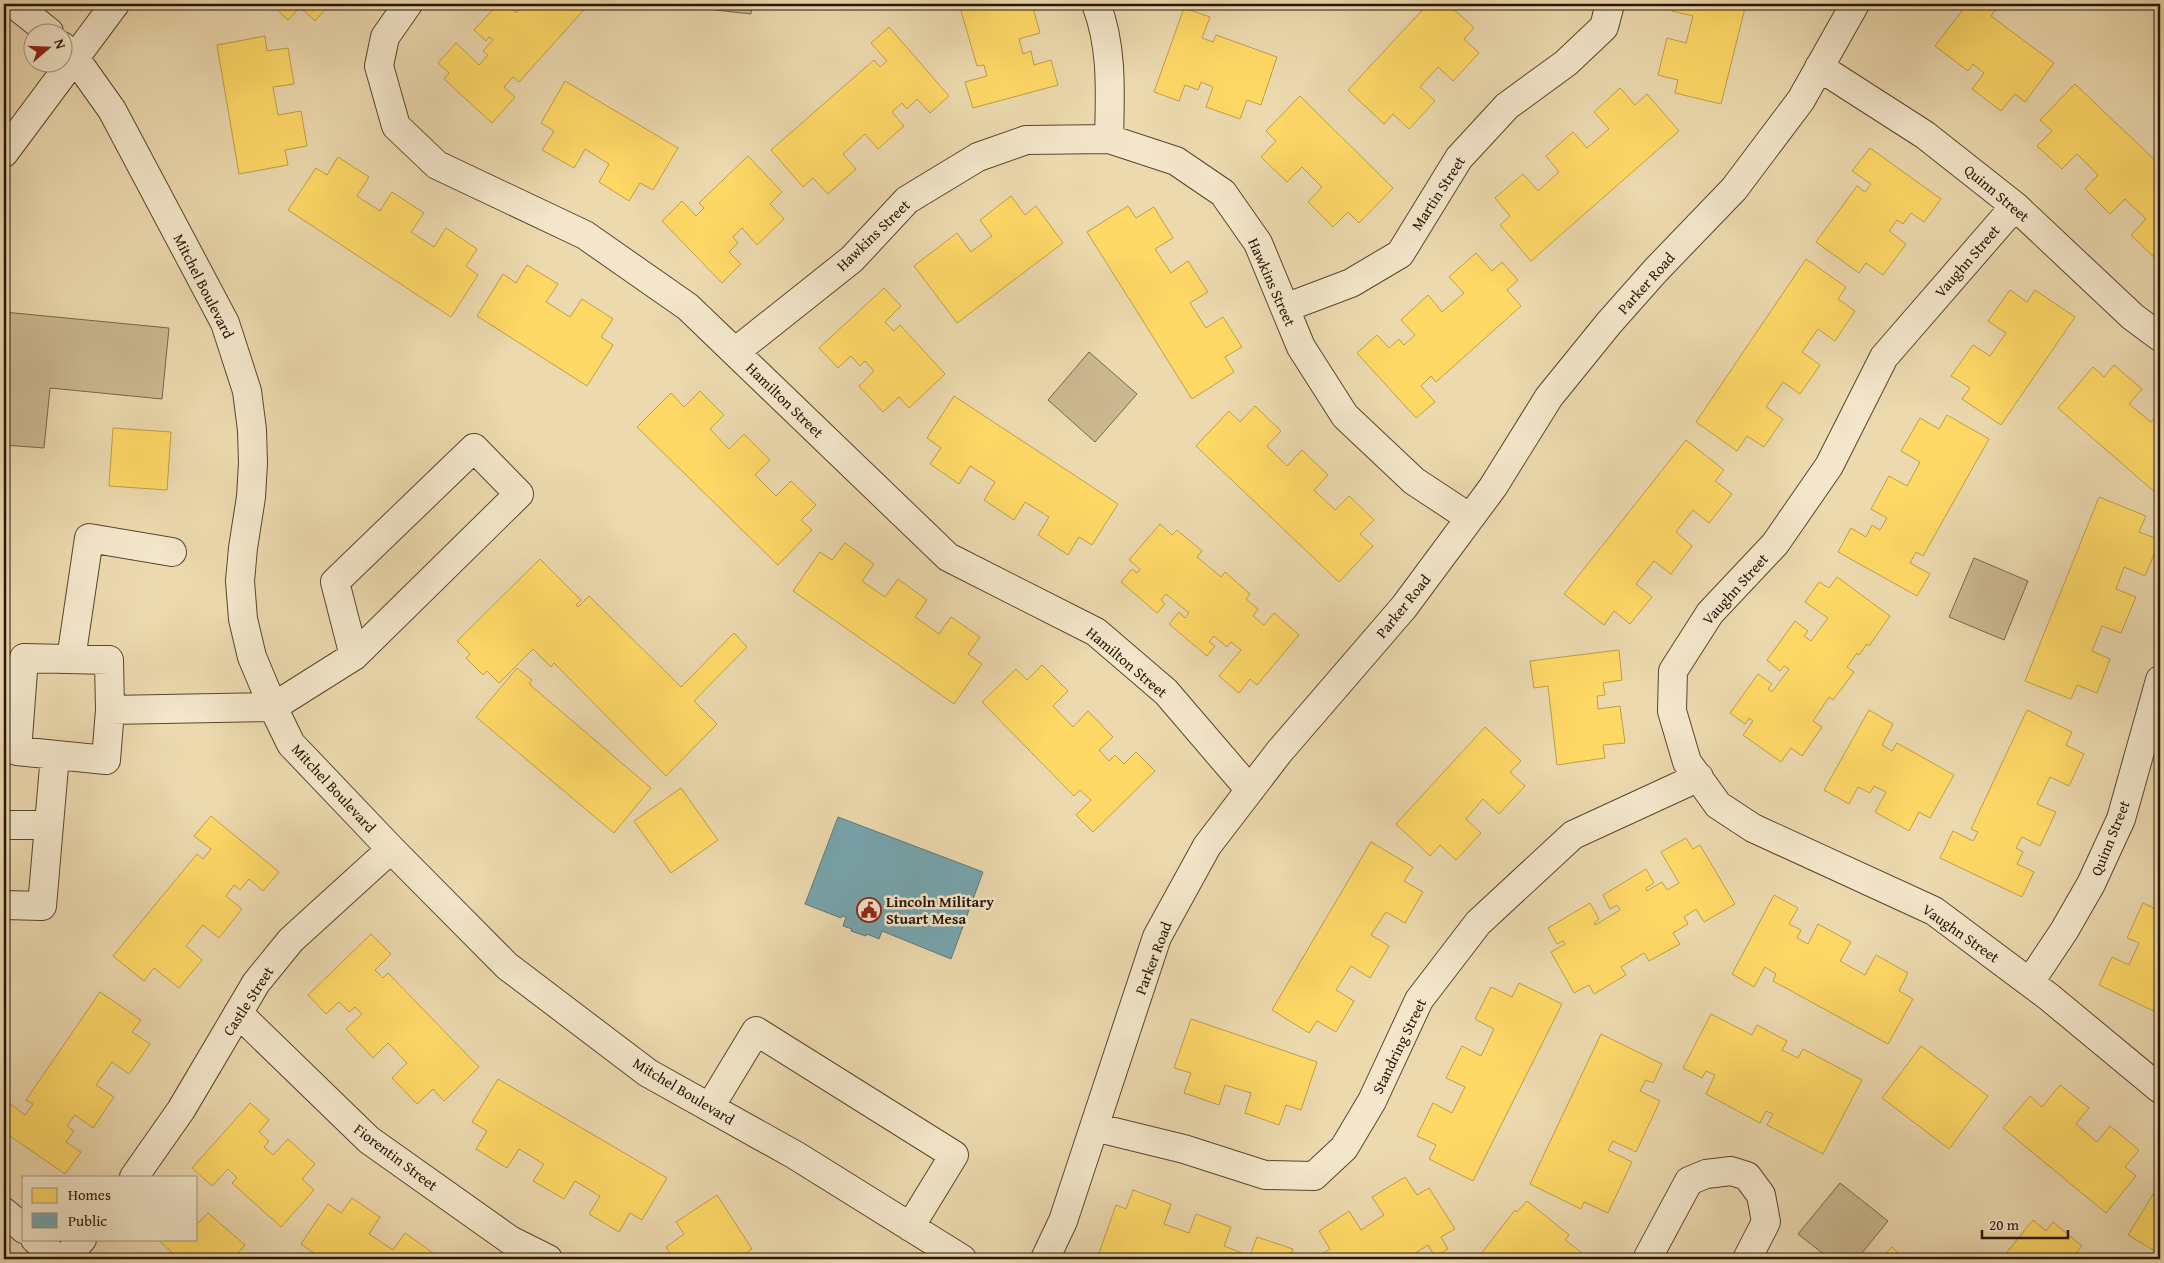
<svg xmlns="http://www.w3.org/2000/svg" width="2164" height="1263" font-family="'Gentium Book Plus',serif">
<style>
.green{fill:#cbb891;stroke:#79664b}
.homes{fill:#ffd966;stroke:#be9e49}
.public{fill:#76a5af;stroke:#5e7a7c}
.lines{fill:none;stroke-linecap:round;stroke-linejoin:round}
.minor-casing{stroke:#58462f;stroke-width:30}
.minor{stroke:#f3e6ca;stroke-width:28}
.labels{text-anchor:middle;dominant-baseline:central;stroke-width:5;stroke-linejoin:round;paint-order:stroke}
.street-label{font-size:15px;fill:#271505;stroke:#f3e6ca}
.poi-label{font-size:15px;font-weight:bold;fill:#271505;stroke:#f3e6ca;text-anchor:start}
</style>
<rect width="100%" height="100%" fill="#ecd9ae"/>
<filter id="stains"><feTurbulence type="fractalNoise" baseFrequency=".004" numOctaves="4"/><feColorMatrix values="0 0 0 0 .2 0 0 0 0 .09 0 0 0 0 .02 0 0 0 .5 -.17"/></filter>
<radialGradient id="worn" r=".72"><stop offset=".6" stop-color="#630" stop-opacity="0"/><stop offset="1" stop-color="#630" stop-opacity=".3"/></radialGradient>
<path class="green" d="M689 4H752L751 14 689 7Z
M4 312 169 328 162 399 50 388 44 448 4 445Z
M1089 352 1137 394 1095 442 1048 400Z
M1974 558 2028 581 2004 640 1949 617Z
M1840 1183 1888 1221 1857 1259H1830L1798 1234Z"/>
<path class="homes" d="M271 4H330L315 21 300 7 288 20Z
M498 4H517L514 10 516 13 525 4H589L519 82 513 77 504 87 515 97 492 123 444 79 449 73 438 63 456 43 479 65 488 55 483 51 493 40 489 37 486 41 474 30Z
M959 4H1032L1040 33 1019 39 1023 54 1031 51 1034 65 1051 60 1058 85 973 108 965 82 987 76 984 65 977 66Z
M1428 4H1448L1474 28 1464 39 1479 53 1453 81 1438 67 1420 87 1435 101 1409 129 1393 114 1384 124 1348 90Z
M1674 4H1746L1721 104 1675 93 1678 80 1658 75 1667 38 1686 43 1693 16 1672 11Z
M1967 4H1998L1999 5 1991 16 2054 63 2025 102 2015 94 2001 111 1972 89 1984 73 1973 64 1968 71 1935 46Z
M1184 8 1210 17 1202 38 1213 42 1216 35 1277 57 1261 105 1247 100 1240 119 1206 107 1213 87 1201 82 1198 90 1185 85 1179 101 1154 92Z
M889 27 949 96 930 113 917 99 907 109 902 103 892 112 904 126 878 149 865 134 843 154 856 169 828 194 813 178 803 187 771 150 874 60 880 67 887 61 871 43Z
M265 36 267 51 288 48 294 84 273 87 278 115 301 111 307 146 285 150 288 165 239 174 217 45Z
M565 81 678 148 653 190 640 183 629 201 599 182 609 164 585 149 574 168 542 150 554 131 541 123Z
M2075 84 2160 165V254L2156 259 2131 235 2146 219 2125 199 2110 214 2085 189 2098 175 2077 154 2062 169 2037 146 2052 131 2040 120Z
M1620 88 1635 105 1647 94 1679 131 1531 261 1500 225 1510 216 1495 198 1523 174 1538 191 1559 172 1546 156 1573 132 1587 148 1609 129 1594 112Z
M1300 96 1393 188 1359 223 1348 212 1333 227 1308 202 1322 187 1302 167 1287 182 1261 157 1276 141 1266 131Z
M1870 148 1941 199 1924 222 1911 213 1903 224 1897 220 1889 231 1906 244 1883 275 1866 263 1859 273 1816 242 1857 186 1865 192 1871 184 1852 171Z
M748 156 782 192 770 204 784 219 757 245 742 228 733 237 738 243 729 252 741 264 722 283 662 221 682 201 696 216 704 208 699 203Z
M338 157 369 177 357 196 380 211 392 192 424 213 411 232 434 247 446 228 477 249 466 266 478 275 451 317 288 210 316 168 327 175Z
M1011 196 1025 215 1036 206 1063 243 957 323 914 266 957 233 971 252 992 236 980 220Z
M1128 206 1136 218 1154 207 1173 238 1155 249 1171 273 1188 261 1208 292 1190 303 1206 328 1223 317 1242 347 1225 357 1234 372 1192 399 1087 232Z
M1476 253 1492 271 1502 262 1518 280 1507 290 1521 306 1436 382 1431 376 1421 386 1435 402 1416 418 1357 353 1377 335 1389 348 1399 339 1404 345 1415 335 1401 320 1428 295 1442 312 1464 293 1449 277Z
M1806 259 1846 287 1838 299 1855 311 1835 341 1818 329 1802 352 1820 365 1800 394 1783 382 1766 407 1783 419 1764 447 1747 436 1737 451 1696 422Z
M527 265 558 284 546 302 570 317 582 299 613 319 601 337 613 345 587 386 477 316 503 274 516 283Z
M884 288 901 306 885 322 894 331 900 325 945 374 909 408 899 397 883 412 859 386 874 371 865 361 860 366 851 356 838 368 819 348Z
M2010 290 2027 302 2035 290 2075 317 2001 425 1962 399 1970 388 1951 376 1973 345 1990 356 2006 333 1988 321Z
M2114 365 2142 389 2129 404 2151 422 2160 411V492L2158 495 2058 408 2093 367 2104 377Z
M700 391 724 415 710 429 729 449 744 434 770 460 755 475 776 496 791 481 816 505 801 520 812 530 778 565 637 427 671 393 684 407Z
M954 396 1118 504 1092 545 1079 537 1068 555 1038 535 1049 517 1025 502 1014 520 984 500 995 482 970 466 959 484 930 464 941 448 927 438Z
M1255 406 1281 431 1267 446 1287 466 1302 450 1328 475 1314 490 1335 510 1349 496 1374 520 1360 534 1373 546 1339 582 1196 446 1229 411 1240 422Z
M1947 415 1989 439 1923 556 1916 552 1910 563 1930 574 1917 596 1838 552 1851 528 1866 537 1872 525 1880 530 1887 518 1871 509 1889 476 1907 486 1920 462 1901 451 1920 418 1939 429Z
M113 428 171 432 167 490 109 486Z
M1686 440 1724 470 1715 481 1732 494 1709 523 1693 510 1676 532 1692 546 1671 574 1654 561 1636 584 1652 597 1630 624 1614 611 1604 625 1564 594Z
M2099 497 2146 516 2139 532 2160 540 2145 576 2124 567 2116 589 2136 597 2121 633 2102 626 2092 651 2110 659 2097 693 2077 685 2071 699 2025 681Z
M1160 524 1172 535 1177 530 1202 551 1197 557 1221 577 1225 572 1250 594 1246 599 1258 609 1253 616 1264 625 1274 613 1299 635 1257 685 1250 679 1239 693 1219 676 1241 650 1231 642 1227 647 1214 636 1209 642 1215 646 1207 656 1169 624 1179 612 1185 618 1189 613 1166 594 1161 600 1165 604 1157 613 1121 582 1132 569 1137 573 1140 569 1129 560Z
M845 543 874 564 862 581 885 597 898 579 927 600 915 617 939 634 951 617 980 637 968 654 982 664 954 704 793 591 820 552 832 560Z
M540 559 581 600 576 605 578 607 589 596 681 687 734 633 747 647 694 701 717 724 666 776 554 663 551 667 533 649 499 683 487 671 483 675 466 658 470 654 457 641Z
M1837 577 1890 616 1869 646 1867 644 1859 655 1857 653 1847 667 1854 672 1833 700 1829 697 1813 721 1822 727 1802 756 1791 748 1781 762 1743 735 1753 721 1749 718 1745 724 1730 713 1758 674 1772 684 1768 689 1772 692 1789 669 1784 666 1780 671 1767 660 1795 621 1808 631 1804 636 1811 641 1828 618 1805 602 1819 582 1829 588Z
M1619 650 1622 680 1603 683 1605 695 1597 696 1598 709 1620 706 1625 743 1603 745 1605 758 1557 765 1548 686 1534 688 1530 661Z
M1042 665 1068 691 1053 706 1073 727 1088 711 1113 737 1099 750 1109 761 1115 755 1124 764 1136 752 1155 771 1093 832 1076 815 1091 800 1080 790 1074 796 982 702 1016 669 1027 680Z
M517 668 532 680 529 684 651 788 614 833 476 717Z
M1869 710 1893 724 1882 745 1892 751 1897 743 1954 775 1930 818 1919 812 1909 831 1875 812 1886 792 1874 786 1870 793 1858 787 1849 804 1824 790Z
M2027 710 2072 732 2066 745 2084 754 2069 786 2050 777 2037 804 2056 812 2040 846 2022 837 2016 848 2023 852 2017 864 2034 872 2022 897 1940 858 1953 831 1973 841 1978 832 1971 829Z
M1485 727 1521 761 1510 772 1525 786 1499 814 1483 799 1466 819 1481 833 1456 860 1440 845 1430 856 1396 824Z
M681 788 718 840 671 873 634 821Z
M211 816 279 872 263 891 249 879 240 890 234 885 226 896 242 909 219 938 203 925 186 946 202 960 179 988 154 968 144 981 113 956 197 854 203 859 211 849 194 836Z
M1686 838 1693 849 1700 845 1735 904 1704 922 1696 909 1684 917 1688 924 1673 933 1680 944 1649 961 1644 953 1621 967 1626 975 1594 994 1589 985 1574 993 1551 952 1565 944 1563 941 1557 944 1548 928 1590 903 1599 919 1594 923 1595 925 1620 910 1617 905 1610 909 1603 895 1646 869 1654 883 1646 888 1647 891 1662 882 1667 890 1679 883 1661 852Z
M1371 842 1413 867 1404 881 1423 892 1405 923 1386 912 1371 935 1389 946 1370 978 1351 966 1336 990 1354 1001 1336 1032 1317 1021 1309 1033 1272 1010Z
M1774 895 1798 908 1789 924 1801 930 1797 938 1808 944 1818 924 1851 942 1840 961 1865 975 1876 955 1908 973 1899 991 1913 999 1888 1044 1773 981 1776 974 1765 967 1754 987 1732 974Z
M2143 903 2160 911V1014L2099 985 2112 957 2129 965 2139 943 2127 938Z
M371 934 391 954 375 970 383 978 388 973 479 1067 444 1101 433 1089 417 1104 392 1078 407 1063 388 1043 373 1058 346 1029 362 1014 355 1007 349 1012 339 1002 326 1014 308 995Z
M1519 983 1562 1004 1473 1181 1429 1159 1436 1145 1417 1136 1433 1103 1452 1113 1465 1087 1446 1078 1462 1046 1481 1056 1494 1029 1475 1019 1491 987 1512 997Z
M100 992 141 1020 132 1032 150 1044 129 1074 112 1062 96 1085 114 1097 93 1128 75 1115 67 1126 74 1131 66 1142 81 1152 65 1174 4 1132V1108L8 1102 25 1115 33 1104 26 1100Z
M1711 1014 1752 1035 1757 1025 1787 1041 1782 1050 1798 1058 1803 1049 1862 1080 1823 1154 1767 1125 1773 1114 1766 1111 1760 1123 1706 1094 1715 1075 1706 1071 1702 1078 1683 1068Z
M1191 1019 1317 1062 1301 1110 1286 1105 1279 1125 1245 1113 1251 1093 1225 1085 1219 1105 1184 1093 1191 1073 1174 1068Z
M1601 1034 1662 1064 1653 1083 1646 1080 1640 1091 1660 1101 1636 1152 1613 1141 1608 1150 1632 1162 1608 1213 1584 1202 1581 1209 1530 1184Z
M1921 1046 1988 1096 1949 1149 1882 1098Z
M498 1079 667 1178 642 1220 630 1213 619 1232 589 1214 600 1196 575 1181 564 1199 533 1181 544 1164 519 1149 507 1168 476 1149 487 1131 472 1122Z
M2060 1085 2089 1108 2076 1124 2097 1142 2110 1126 2139 1150 2125 1167 2136 1176 2106 1213 2003 1128 2030 1096 2042 1107Z
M250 1103 269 1120 259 1132 269 1141 264 1147 273 1155 288 1139 315 1164 302 1179 314 1190 281 1227 232 1183 237 1178 228 1169 212 1186 192 1168Z
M1405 1177 1417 1195 1429 1188 1455 1229 1441 1237 1448 1249 1435 1257 1428 1245 1406 1259H1318L1317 1257 1330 1249 1319 1231 1349 1211 1361 1230 1384 1215 1372 1197Z
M2157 1188 2160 1190V1254L2128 1235Z
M1133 1190 1171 1204 1164 1224 1189 1233 1196 1214 1231 1227 1224 1246 1250 1256 1257 1237 1293 1249 1289 1259H1116L1099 1253 1116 1205 1126 1209Z
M717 1195 752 1249 745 1254 748 1259H674L666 1247 684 1234 676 1222Z
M352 1198 380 1217 369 1234 393 1250 405 1233 433 1253 429 1259H322L301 1244 328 1204 341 1213Z
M1527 1201 1569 1235 1565 1240 1586 1256 1583 1259H1477L1515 1210 1517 1212Z
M208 1213 245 1245 233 1259H169L174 1254 157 1239H196V1225Z
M2033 1220 2046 1231 2053 1222 2082 1246 2075 1254 2081 1259H2005L2003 1257Z
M1892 1247 1904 1259H1879Z"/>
<path class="public" d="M838 817 983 872 951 959 882 931 879 939 867 934 866 936 851 931 852 929 843 926 846 917 842 916 841 918 805 904Z"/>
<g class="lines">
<defs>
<path id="minor" d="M14 4 49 32
M408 4 385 37 379 66 396 126 437 165 585 235 688 307 948 557 1096 632 1166 692 1250 790
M1096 4C1113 47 1110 94 1109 139
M62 46 75 58 112 110 225 323 247 391 252 430 253 463 251 497 243 548 240 581 243 619 252 657 273 707 291 744 391 849 507 966 648 1073 795 1155 962 1259
M1819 67 1925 135 2015 206 2133 317 2160 337
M4 153 115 4
M2015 206 1884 357 1829 466 1775 544 1710 613 1673 671 1672 711 1687 762 1718 805 1753 828 1934 911 2049 997 2160 1089
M1285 308 1351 283 1400 254 1459 158 1507 106 1566 63 1604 27 1610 4
M735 352 852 259 907 200 978 157 1026 140 1109 139 1176 161 1223 193 1258 243 1301 347 1345 416 1414 481 1470 518
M71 659 89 538 172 552
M110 710 106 760 17 751 24 658 109 660 110 710 273 707 354 656 519 494 474 448 335 582 354 656
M4 825H49
M4 905 42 906 55 755
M2030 982 2064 931 2091 884 2121 819 2160 680
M238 1013 369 1140 510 1240 548 1259
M710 1107 756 1031 954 1155 910 1227
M1094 1127 1184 1149 1265 1175 1314 1176 1344 1148 1372 1101 1419 1000 1478 923 1573 835 1699 777
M134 1177 181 1110 256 983 291 940 391 849
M4 1212 24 1229
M35 1239 58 1259
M65 1259 82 1239
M1045 1259 1063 1221 1157 937 1207 846 1279 752 1404 607 1493 487 1549 397 1609 323 1656 270 1734 189 1801 100 1855 4
M1647 1259 1689 1181 1706 1174 1731 1171 1747 1176 1761 1195 1766 1222 1747 1259"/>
</defs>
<use href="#minor" class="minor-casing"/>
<use href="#minor" class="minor"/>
</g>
<defs>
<symbol id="civic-ring" viewBox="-11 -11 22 22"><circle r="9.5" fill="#f3e6ca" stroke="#8f2418" stroke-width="1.5"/><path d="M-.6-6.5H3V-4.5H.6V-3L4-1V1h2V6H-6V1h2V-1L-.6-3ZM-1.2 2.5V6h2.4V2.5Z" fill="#8f2418"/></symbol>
</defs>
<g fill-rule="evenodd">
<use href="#civic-ring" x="855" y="896" width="28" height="28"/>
</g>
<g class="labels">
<g class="street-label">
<text transform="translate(1438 193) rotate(-57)">Martin Street</text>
<text transform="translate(1997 193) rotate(40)">Quinn Street</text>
<text transform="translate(873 235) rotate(-44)">Hawkins Street</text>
<text transform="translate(1967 261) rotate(-49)">Vaughn Street</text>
<text transform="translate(1272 282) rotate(66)">Hawkins Street</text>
<text transform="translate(1646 283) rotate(-48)">Parker Road</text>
<text transform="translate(204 286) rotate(63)">Mitchel Boulevard</text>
<text transform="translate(785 400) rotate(44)">Hamilton Street</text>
<text transform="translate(1735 589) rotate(-48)">Vaughn Street</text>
<text transform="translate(1403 606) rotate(-51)">Parker Road</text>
<text transform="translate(1127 662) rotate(40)">Hamilton Street</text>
<text transform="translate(334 788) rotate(47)">Mitchel Boulevard</text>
<text transform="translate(2110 838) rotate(-68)">Quinn Street</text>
<text transform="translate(1961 933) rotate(35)">Vaughn Street</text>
<text transform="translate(1153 958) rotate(-69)">Parker Road</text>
<text transform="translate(248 1001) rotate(-57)">Castle Street</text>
<text transform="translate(1399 1046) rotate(-64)">Standring Street</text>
<text transform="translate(684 1091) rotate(31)">Mitchel Boulevard</text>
<text transform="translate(396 1157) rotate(37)">Fiorentin Street</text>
</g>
<g class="poi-label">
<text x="886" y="901">Lincoln Military<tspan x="886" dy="17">Stuart Mesa</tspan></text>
</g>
</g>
<rect width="2164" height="1263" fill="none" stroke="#ecd9ae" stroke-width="20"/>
<rect x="5" y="5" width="2154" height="1253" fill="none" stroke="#271505" stroke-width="2.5"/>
<rect x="10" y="10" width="2144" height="1243" fill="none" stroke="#271505"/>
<rect x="22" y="1176" width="175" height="65" fill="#f3e6ca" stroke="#a1927b"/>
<rect x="32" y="1188" width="25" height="15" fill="#ffd966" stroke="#a1927b"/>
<text x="68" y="1200" font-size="15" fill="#271505">Homes</text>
<rect x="32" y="1213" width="25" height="15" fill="#76a5af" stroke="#a1927b"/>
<text x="68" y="1226" font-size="15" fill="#271505">Public</text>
<g transform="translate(48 48) rotate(71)"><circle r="24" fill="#f3e6ca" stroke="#a1927b"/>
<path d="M0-4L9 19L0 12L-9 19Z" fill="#8f2418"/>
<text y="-8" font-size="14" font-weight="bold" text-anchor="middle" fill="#271505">N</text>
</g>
<path d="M1982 1230v8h86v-8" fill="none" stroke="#271505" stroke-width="2.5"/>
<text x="1989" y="1230" font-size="15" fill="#271505" stroke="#f3e6ca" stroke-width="4" paint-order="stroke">20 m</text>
<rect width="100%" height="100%" filter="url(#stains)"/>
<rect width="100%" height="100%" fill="url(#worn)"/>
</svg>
